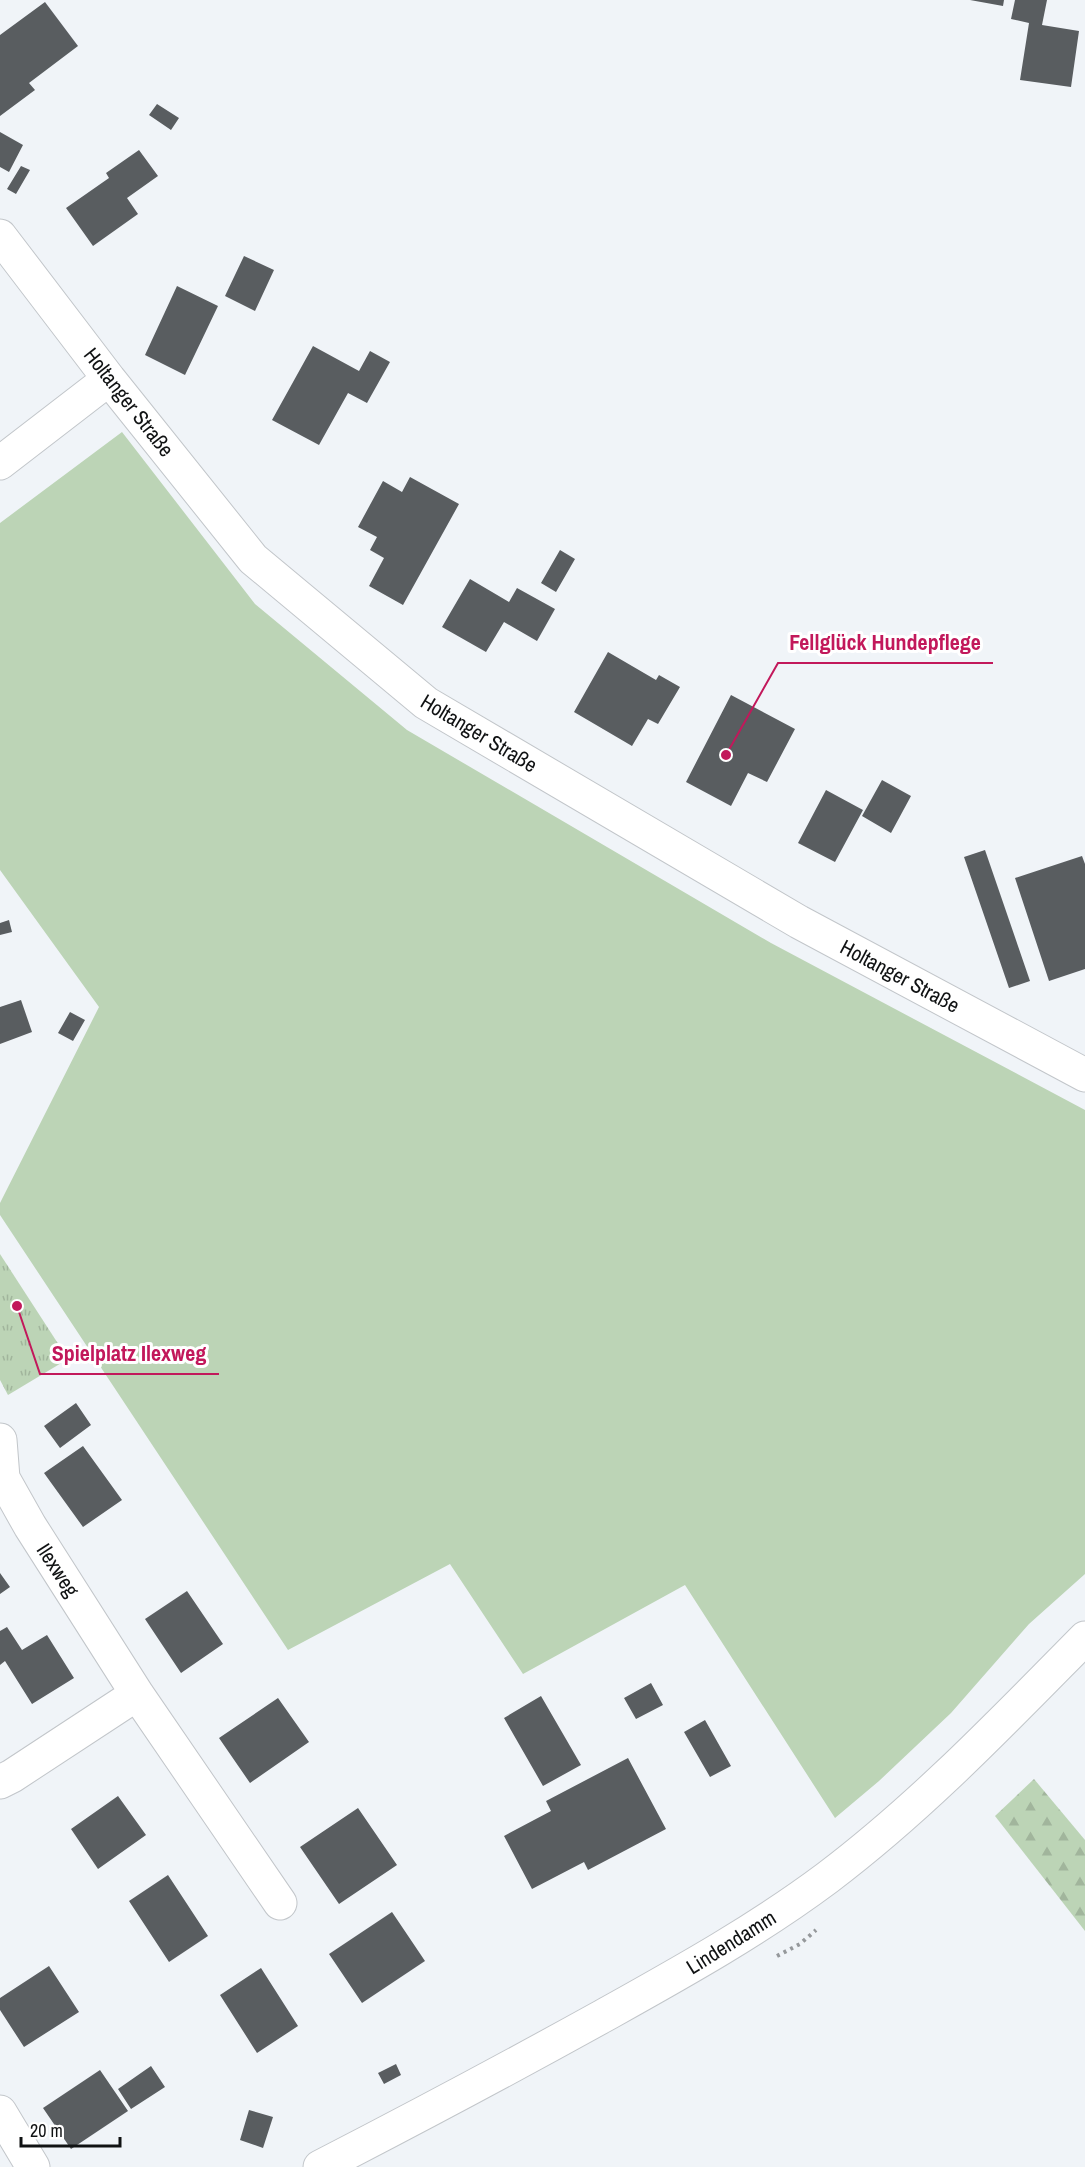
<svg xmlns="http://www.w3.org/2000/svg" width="1085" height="2167" font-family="'Archivo Narrow',sans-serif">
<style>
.grass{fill:#bcd4b6}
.forest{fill:url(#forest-firs)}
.park{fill:url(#park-tufts)}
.building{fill:#595d60}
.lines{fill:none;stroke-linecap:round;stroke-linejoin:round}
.minor-casing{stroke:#c2c6ca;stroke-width:35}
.path{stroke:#95989b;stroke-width:4;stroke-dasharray:3 4.5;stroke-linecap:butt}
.minor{stroke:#fff;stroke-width:33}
.labels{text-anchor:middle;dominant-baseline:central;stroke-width:6;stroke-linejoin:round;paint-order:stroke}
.street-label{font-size:21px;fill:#101213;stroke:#fff}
.leader{fill:none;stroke:#c2185b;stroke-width:2}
.callout-dot{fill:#c2185b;stroke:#fff;stroke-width:2}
.callout-label{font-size:22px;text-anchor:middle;font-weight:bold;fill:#c2185b;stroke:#fff;stroke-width:6;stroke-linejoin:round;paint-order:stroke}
</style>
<defs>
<pattern id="forest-firs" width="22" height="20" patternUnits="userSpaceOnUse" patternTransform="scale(1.5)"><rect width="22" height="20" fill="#bcd4b6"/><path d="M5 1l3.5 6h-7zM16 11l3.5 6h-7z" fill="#a1b59c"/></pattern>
<pattern id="park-tufts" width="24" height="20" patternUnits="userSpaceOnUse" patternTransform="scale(1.5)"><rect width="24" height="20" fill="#bcd4b6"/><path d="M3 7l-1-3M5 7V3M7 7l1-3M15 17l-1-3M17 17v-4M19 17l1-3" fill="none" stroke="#a1b59c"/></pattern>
</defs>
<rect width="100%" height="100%" fill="#f0f4f8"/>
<path class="grass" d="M122 432 255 604 407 730 771 943 1085 1110V1574L1029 1624 951 1713 879 1781 835 1818 685 1585 523 1674 450 1564 288 1650 0 1215V1203L99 1007 0 870V523Z"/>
<path class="forest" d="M1034 1779 1085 1840V1931L995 1816Z"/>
<path class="park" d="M0 1254 68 1359 8 1395 0 1380Z"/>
<path class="building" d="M970 0H1004L1003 6Z
M1015 0H1047L1042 25 1079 31 1071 87 1020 80 1029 23 1011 19Z
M45 2 78 46 29 83 35 90 0 116V35Z
M157 104 179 118 171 130 149 115Z
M0 132 23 145 9 172 0 167Z
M139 150 158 176 127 198 138 214 93 246 66 208 109 178 106 173Z
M21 166 30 170 16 194 7 189Z
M244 256 274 270 255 311 225 296Z
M177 286 218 306 185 375 145 355Z
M313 346 359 371 370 351 390 362 367 403 348 393 319 445 272 420Z
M410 477 459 504 403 605 369 586 384 558 370 550 377 537 358 527 383 481 402 492Z
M560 550 575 559 556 592 541 583Z
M470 579 509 602 517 588 555 609 537 641 504 622 486 652 442 627Z
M608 652 656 680 659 675 680 687 658 724 648 719 632 746 574 712Z
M731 695 795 729 767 782 748 773 731 806 686 782Z
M882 780 911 796 891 833 862 816Z
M826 790 863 810 835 862 798 843Z
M985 850 1030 981 1009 988 964 857Z
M1082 856 1085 864V969L1049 981 1015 878Z
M9 920 12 932 0 935V923Z
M21 1000 32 1032 0 1044V1007Z
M70 1012 85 1020 73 1041 58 1033Z
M76 1403 91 1425 60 1448 44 1426Z
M83 1446 122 1500 83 1527 44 1473Z
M0 1573 10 1587 0 1594Z
M187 1591 223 1644 181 1673 145 1619Z
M7 1627 22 1650 47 1635 74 1678 32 1704 5 1661 0 1665V1631Z
M651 1683 663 1705 636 1719 624 1698Z
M541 1696 581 1765 543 1786 504 1718Z
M278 1698 309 1742 250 1783 219 1738Z
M705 1720 731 1766 710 1777 684 1732Z
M628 1758 666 1829 588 1870 584 1862 532 1889 504 1836 551 1811 546 1801Z
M118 1796 146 1835 98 1869 71 1829Z
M358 1808 397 1865 339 1904 300 1847Z
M168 1875 208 1936 169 1962 129 1901Z
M392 1912 425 1961 362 2003 329 1954Z
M49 1966 79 2012 24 2047 0 2010V1998Z
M261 1968 298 2026 257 2053 220 1995Z
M396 2064 401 2075 384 2084 378 2073Z
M151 2066 165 2087 131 2109 118 2089Z
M100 2070 128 2111 71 2149 43 2108Z
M249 2110 273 2117 263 2148 240 2140Z"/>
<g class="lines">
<defs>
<path id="minor" d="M0 236 109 379 253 559 426 703 799 922 1085 1075
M0 463 109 379
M0 1440 3 1478 30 1526 137 1694 12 1776 0 1782
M137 1694 280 1903
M0 2112 33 2167
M320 2167C415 2118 509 2068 603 2016 680 1973 756 1931 827 1878 921 1807 1002 1722 1085 1638"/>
</defs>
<use href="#minor" class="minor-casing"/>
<path class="path" d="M777 1956 800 1944 816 1930"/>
<use href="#minor" class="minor"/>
</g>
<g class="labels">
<g class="street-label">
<text transform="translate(129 402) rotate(52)">Holtanger Straße</text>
<text transform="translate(479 733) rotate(31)">Holtanger Straße</text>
<text transform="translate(900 976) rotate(28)">Holtanger Straße</text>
<text transform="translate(58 1570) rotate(57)">Ilexweg</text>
<text transform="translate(731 1942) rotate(-32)">Lindendamm</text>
</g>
</g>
<path class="leader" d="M726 755L778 663H993M17 1306L40 1374H219"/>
<g class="callout-dot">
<circle cx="726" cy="755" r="6"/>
<circle cx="17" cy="1306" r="6"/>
</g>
<g class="callout-label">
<text x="885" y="650">Fellglück Hundepflege</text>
<text x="129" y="1361">Spielplatz Ilexweg</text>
</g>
<path d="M21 2137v9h99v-9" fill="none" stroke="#101213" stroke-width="3"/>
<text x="30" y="2137" font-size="18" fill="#101213" stroke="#ffffff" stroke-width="4.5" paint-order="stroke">20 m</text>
</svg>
